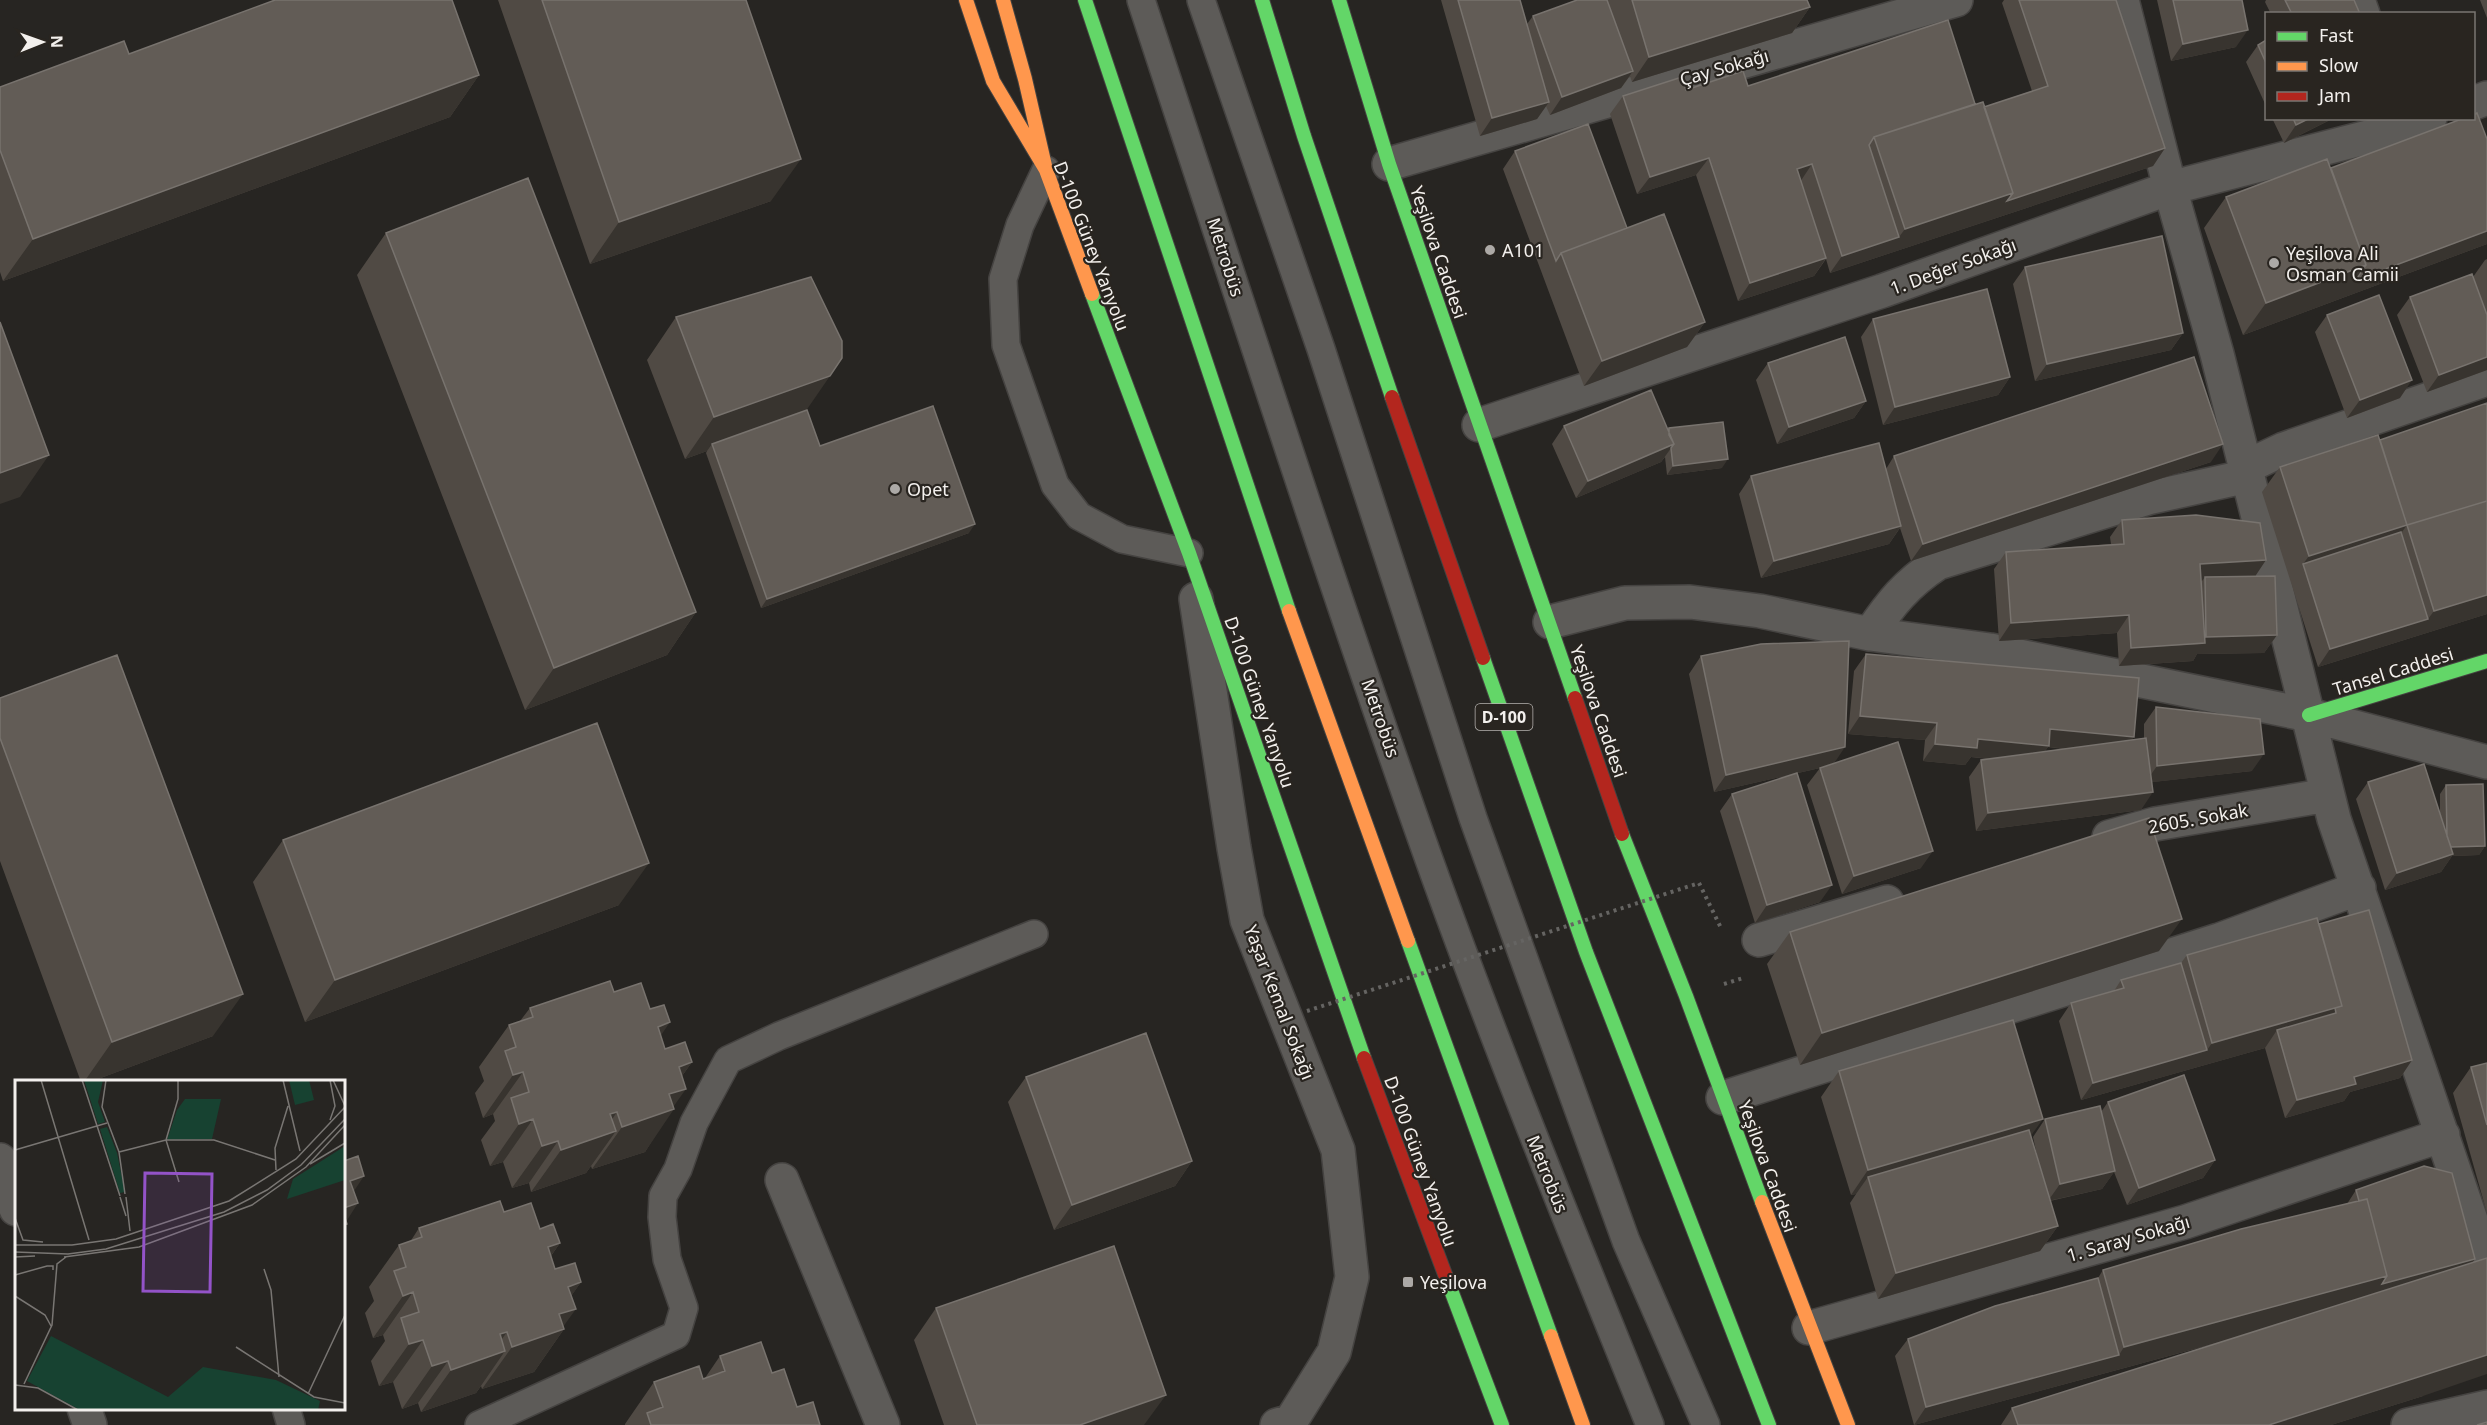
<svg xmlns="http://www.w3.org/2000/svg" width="2487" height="1425" font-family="'Noto Sans',sans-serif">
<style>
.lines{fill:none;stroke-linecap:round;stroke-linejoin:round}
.lane-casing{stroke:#454341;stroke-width:30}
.street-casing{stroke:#454341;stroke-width:36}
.fast-casing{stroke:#454341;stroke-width:16}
.slow-casing{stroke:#454341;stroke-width:16}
.jam-casing{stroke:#454341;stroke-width:16}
.path{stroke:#656462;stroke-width:4;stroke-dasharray:3 4.5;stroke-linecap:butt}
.lane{stroke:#5d5b58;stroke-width:27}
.street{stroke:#5d5b58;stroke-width:33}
.fast{stroke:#63d668;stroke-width:14}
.slow{stroke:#ff974d;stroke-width:14}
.jam{stroke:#b3261e;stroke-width:14}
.path-bridge{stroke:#656462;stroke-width:4;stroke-dasharray:3 4.5;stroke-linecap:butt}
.wall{fill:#504a44;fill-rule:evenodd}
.shaded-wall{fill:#38342f}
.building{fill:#625c56;stroke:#78736e;stroke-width:1.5}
.poi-dot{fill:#aca9a6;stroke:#292520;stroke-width:2}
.labels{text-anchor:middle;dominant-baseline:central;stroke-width:4.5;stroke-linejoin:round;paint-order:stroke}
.shield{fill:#292520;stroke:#b6b3b0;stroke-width:1.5}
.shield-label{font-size:16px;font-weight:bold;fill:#f3f0ed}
.street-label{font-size:18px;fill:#f3f0ed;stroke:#292520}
.poi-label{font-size:18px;fill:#f3f0ed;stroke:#292520;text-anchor:start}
.inset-road{fill:none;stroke:#797673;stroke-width:1.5}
.view{fill:#9353c8;fill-opacity:0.15;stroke:#9353c8;stroke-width:3}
.inset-edge{fill:none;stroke:#f3f0ed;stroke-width:3}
</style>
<rect width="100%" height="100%" fill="#272522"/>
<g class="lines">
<defs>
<path id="lane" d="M1141 0C1233 279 1323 559 1421 837 1491 1035 1571 1230 1650 1425
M1201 0 1321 349 1473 818 1626 1241 1706 1425
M1046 170 1020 225 1003 279 1006 345 1055 485 1079 516 1122 539 1189 553
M286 1408 291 1425
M479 1425 676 1335 684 1308 667 1259 662 1217 663 1196 678 1169 694 1123 728 1060 779 1036 1034 934"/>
<path id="street" d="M2122 0 2170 188 2217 354 2334 819 2484 1258 2487 1259
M2358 0 2363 14
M2474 103 2487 98
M1389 164 1956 0
M1479 425 1882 291 2170 188 2403 128 2430 118
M2246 467 2284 449 2487 379
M1196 599 1234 848 1247 920 1338 1150 1352 1277 1334 1352 1291 1421 1277 1425
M1550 622 1625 603 1690 602 1760 611 1870 634 1990 650 2309 715 2487 762
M1870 634C1891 603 1906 584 1938 563L2148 498 2248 476
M2109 837 2155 824 2328 795
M1759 940 1887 902
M1723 1098 2219 940 2359 888
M0 1160 16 1209
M782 1180 883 1425
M1809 1328 2185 1222 2443 1135
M84 1408 90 1425
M2408 1425 2487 1407"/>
<path id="fast" d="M1085 0 1289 611
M1262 0 1304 136 1392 397
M1339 0 1389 164 1575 698
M1092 294 1189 553 1364 1058
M1483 658 1586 952 1769 1425
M2309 715 2487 661
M1622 834 1686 996 1762 1202
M1408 941 1551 1336
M1446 1277 1502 1425"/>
<path id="slow" d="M966 0 993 81 1046 170 1092 294
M1003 0 1025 79 1046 170
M1289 611 1408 941
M1762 1202 1848 1425
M1551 1336 1583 1425"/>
<path id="jam" d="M1392 397 1483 658
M1575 698 1622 834
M1364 1058 1446 1277"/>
</defs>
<use href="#lane" class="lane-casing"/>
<use href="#street" class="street-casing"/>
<use href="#fast" class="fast-casing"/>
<use href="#slow" class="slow-casing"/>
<use href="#jam" class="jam-casing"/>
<path class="path" d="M1699 883 1721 928
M1724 984 1743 978"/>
<use href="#lane" class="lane"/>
<use href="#street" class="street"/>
<use href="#fast" class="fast"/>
<use href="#slow" class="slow"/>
<use href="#jam" class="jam"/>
<path class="path-bridge" d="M1307 1011 1699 883"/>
</g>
<path class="wall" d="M498 0H746L771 201 590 264Z
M1441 0H1520L1527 24 1533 16 1577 0H1807L1810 7 1792 33 1632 82 1630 76 1621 88 1550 115 1546 106 1537 119 1480 136Z
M2004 0H2116L2165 148 2153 166 1830 273 1826 259 1814 276 1738 301 1696 175 1637 194 1610 114 1623 96 1686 90 1748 86 1975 104 1984 107 2032 91 2002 3Z
M2157 0H2242L2236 47 2171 61Z
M2266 0H2354L2360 14H2271L2265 2Z
M2480 0H2487V18Z
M2266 40V106L2246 62 2258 45Z
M129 54 479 75 450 117 3 281 0 272V87Z
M2272 118H2334L2284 143Z
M2487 139V244L2243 335 2204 228 2226 197 2331 168Z
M1515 151 1627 228 1705 322 1687 347 1584 386 1503 169Z
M386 233 696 612 667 655 525 710 357 275Z
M2487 259V370L2427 392 2397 315 2410 297 2473 277 2485 260Z
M2025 267 2183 333 2171 350 2035 381 2013 284Z
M2327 315 2400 398 2347 418 2315 332Z
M676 317 807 410 820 446 969 533 761 608 706 453 707 451 685 459 647 360Z
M1873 319 2010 377 1998 395 1883 425 1861 337Z
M1768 363 1866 401 1854 418 1777 444 1756 380Z
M2487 403V614L2318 667 2262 492 2280 467 2380 440Z
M1564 426 1667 430 1669 428 1722 468 1667 475 1665 457 1661 462 1576 498 1552 444Z
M1894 456 2211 462 1911 561 1900 528 1889 544 1761 578 1739 494 1751 476 1886 469Z
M2122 520 2255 576 2277 635 2264 653 2197 654 2193 661 2119 666 2117 633 1999 641 1994 569 2006 552 2111 544 2110 537Z
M1866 654 2132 740 2144 738V724L2156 707 2252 771 2152 782 2141 810 1976 831 1969 777 1981 760 1988 759 1971 757 1965 765 1923 761 1925 740 1848 734 1854 671ZM2048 747 2063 749 2045 751Z
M1701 656 1834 763 1921 868 1842 894 1807 785 1820 768 1714 792 1689 674Z
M0 698 213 1036 90 1082H81L0 861Z
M2368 782 2440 814V794L2446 785 2485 846 2479 855 2452 856 2441 872 2385 890 2356 799Z
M1732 794 1820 902 1755 923 1720 811Z
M283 840 619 905 305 1022 253 882Z
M2319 924 2412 1060 2400 1078 2350 1092 2344 1101 2285 1118 2265 1048 2081 1100 2059 1021 2071 1003 2114 991 2121 980 2181 963 2187 955Z
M1790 932 2159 951 1800 1065 1767 964Z
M614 992 650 1009 665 1049 692 1062 682 1076 673 1107 645 1152 592 1169 591 1166 586 1173 531 1192 529 1183 512 1188 503 1162 490 1166 481 1140 495 1121 493 1114 483 1118 475 1093 484 1081 479 1067 509 1025 520 1021 530 1008Z
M2487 1063V1213L2453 1093 2471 1067Z
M1839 1071 2031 1136 2038 1160 2033 1137 2045 1119 2101 1112 2108 1102 2215 1160 2203 1178 2127 1205 2114 1172 2102 1189 2050 1201 2058 1226 2040 1251 1878 1299 1850 1203 1856 1194 1851 1195 1821 1097Z
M1026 1077 1192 1161 1175 1186 1054 1230 1008 1102Z
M2356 1190 2475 1259 2472 1263 2423 1396 2331 1425H2001L2012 1408 2239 1337 1914 1425 1895 1356 1908 1339 2098 1278 2103 1270 2347 1204Z
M504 1212 540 1229 560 1243 551 1256 555 1269 581 1282 571 1296 563 1327 564 1329 534 1372 482 1389 481 1386 476 1393 421 1412 418 1403 402 1409 393 1382 379 1386 371 1361 385 1341 383 1335 373 1338 365 1313 374 1301 369 1287 399 1245 410 1242 419 1228Z
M936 1308 1144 1425H944L914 1340Z
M720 1356 772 1373 797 1407 820 1425H625V1424L654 1382 705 1378Z"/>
<path class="shaded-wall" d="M1810 7 1792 33 1632 82 1649 57Z
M2248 30 2236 47 2171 61 2183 44Z
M1633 71 1621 88 1550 115 1562 97Z
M479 75 450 117 3 281 33 239Z
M1549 102 1537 119 1480 136 1492 118Z
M2310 118H2334L2284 143 2296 125Z
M2165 148 2153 166 1830 273 1842 256 1899 237 1905 229 2013 193Z
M1709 158 1696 175 1637 194 1650 177Z
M801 159 771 201 590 264 619 222Z
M1812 164 1800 182 1797 169Z
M2487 231V244L2243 335 2266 303 2366 265Z
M1826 258 1814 276 1738 301 1750 283Z
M1705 322 1687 347 1584 386 1602 361Z
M2183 333 2171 350 2035 381 2047 364Z
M2487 357V370L2427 392 2439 375Z
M830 376 801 418 712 444 707 451 685 459 714 417Z
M2010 377 1998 395 1883 425 1895 407Z
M2412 380 2400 398 2347 418 2360 400Z
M1866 401 1854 418 1777 444 1789 427Z
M1674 444 1661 462 1576 498 1588 481Z
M2223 444 2211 462 1911 561 1923 544Z
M49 455 20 497 0 504V473Z
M1728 459 1722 468 1667 475 1673 466Z
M975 524 969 533 761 608 767 599Z
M2407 525 2389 550 2303 564 2309 556Z
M1901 526 1889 544 1761 578 1774 561Z
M2266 560 2254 578 2205 577 2202 581 2187 582 2200 564Z
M2487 595V614L2318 667 2330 649 2428 619 2434 611Z
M696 612 667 655 525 710 554 668Z
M2129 615 2117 633 1999 641 2011 623Z
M2277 635 2264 653 2197 654 2193 661 2119 666 2131 648 2202 644 2206 637Z
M1860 716 1937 723 1925 740 1848 734Z
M2050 729 2134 737 2122 754 2048 747 2037 763 1971 757 1965 765 1923 761 1935 744Z
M1845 747 1833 765 1714 792 1726 775Z
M2264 754 2252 771 2145 783 2157 766Z
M2153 792 2141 810 1976 831 1988 813Z
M2485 846 2479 855 2452 856 2441 872 2385 890 2397 873 2448 847Z
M1933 851 1921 868 1842 894 1854 876Z
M649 863 619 905 305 1022 335 980Z
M1832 885 1820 902 1755 923 1767 905Z
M2182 919 2159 951 1800 1065 1822 1033Z
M243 994 213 1036 90 1082H84L112 1042Z
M2342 1006 2324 1031 2277 1030 2265 1048 2081 1100 2093 1083 2207 1050 2212 1043Z
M670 1022 641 1065 658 1027Z
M2412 1060 2400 1078 2350 1092 2344 1101 2285 1118 2297 1100 2354 1077Z
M692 1062 662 1104 679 1067Z
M523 1072 493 1114 483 1118 513 1075Z
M686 1089 671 1110 674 1109 645 1152 592 1169 622 1127 669 1094Z
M617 1112 600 1137 616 1131 586 1173 531 1192 561 1150 610 1114Z
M533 1119 503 1162 490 1166 519 1124Z
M2043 1119 2025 1144 1868 1177 1856 1194 1851 1195 1868 1170Z
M558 1141 529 1183 512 1188 542 1146Z
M2215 1160 2203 1178 2127 1205 2139 1188Z
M1192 1161 1175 1186 1054 1230 1072 1205Z
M2115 1171 2102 1189 2048 1201 2060 1184Z
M364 1176 344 1206 350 1181Z
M358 1203 344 1225V1208Z
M2058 1226 2040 1251 1878 1299 1896 1273Z
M560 1243 530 1285 548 1247Z
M2475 1259 2463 1276 1914 1425 1926 1407 2119 1355 2124 1347 2387 1276Z
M581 1282 552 1324 568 1287Z
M413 1292 383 1335 373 1338 403 1296Z
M576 1309 560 1331 564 1329 534 1372 482 1389 512 1347 559 1314Z
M507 1332 489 1357 505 1351 476 1393 421 1412 451 1370 500 1334Z
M423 1340 393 1382 379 1386 409 1344Z
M2487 1355V1374L2423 1396 2331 1425H2269Z
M448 1361 418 1403 402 1409 432 1366Z
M1166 1395 1144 1425H1080Z"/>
<path class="building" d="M275 0H452L479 75 33 239 0 150V87L124 41 129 54Z
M542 0H746L801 159 619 222Z
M1458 0H1520L1549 102 1492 118Z
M1577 0H1607L1633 71 1562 97 1533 16Z
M1632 0H1807L1810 7 1649 57Z
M2019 0H2116L2165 148 2007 201 2013 193 1984 107 2048 86Z
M2173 0H2242L2248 30 2183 44Z
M2285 0H2354L2360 14H2292Z
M1948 20 1975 104 1874 137 1869 145 1899 237 1842 256 1812 164 1797 169 1826 258 1750 283 1709 158 1650 177 1623 96 1682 77 1686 90 1743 71 1748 86Z
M2266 40V63L2258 45Z
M1983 102 2013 193 1905 229 1874 137Z
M2477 113 2487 139V231L2356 280 2366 265 2331 168 2464 118H2474V115Z
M2293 118H2310L2296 125Z
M1588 124 1627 228 1561 253 1556 261 1515 151Z
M2327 159 2366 265 2266 303 2226 197Z
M528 178 696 612 554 668 386 233Z
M1664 214 1705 322 1602 361 1561 253Z
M2162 236 2183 333 2047 364 2025 267Z
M2472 274 2487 315V357L2439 375 2410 297Z
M811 277 842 341V358L830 376 714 417 676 317Z
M1987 289 2010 377 1895 407 1873 319Z
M2379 295 2412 380 2360 400 2327 315Z
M0 322 49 455 0 473Z
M1845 337 1866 401 1789 427 1768 363Z
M2194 357 2223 444 1923 544 1894 456Z
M1651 390 1674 444 1588 481 1564 426Z
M2487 403V501L2407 525 2380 440Z
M933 406 975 524 767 599 712 444 807 410 820 446Z
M1723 422 1728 459 1673 466 1671 448 1674 444 1669 435V428Z
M2378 435 2407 525 2309 556 2280 467Z
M1879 443 1901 526 1774 561 1751 476Z
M2487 501V595L2434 611 2407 525Z
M2196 515 2260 523 2266 560 2200 564 2205 643 2131 648 2129 615 2011 623 2006 552 2124 544 2122 520Z
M2401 532 2428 619 2330 649 2303 564Z
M2275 576 2277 635 2206 637 2205 577Z
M1849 641 1845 747 1726 775 1701 656 1761 644Z
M1866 654 2139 678 2134 737 2050 729 2049 746 1978 739 1977 748 1935 744 1937 723 1860 716Z
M117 655 243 994 112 1042 0 738V698Z
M2156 707 2260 719 2264 754 2157 766Z
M597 723 649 863 335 980 283 840Z
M2146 738 2153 792 1988 813 1981 760Z
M1898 742 1933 851 1854 876 1820 768Z
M2424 764 2453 854 2397 873 2368 782Z
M1797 773 1832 885 1767 905 1732 794Z
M2483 784 2485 846 2451 847 2447 836 2446 785Z
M2149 818 2182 919 1822 1033 1790 932Z
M2369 910 2412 1060 2354 1077 2356 1084 2297 1100 2277 1030 2336 1013 2335 1008 2342 1006 2319 924Z
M2317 918 2342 1006 2212 1043 2187 955Z
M2181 963 2207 1050 2093 1083 2071 1003 2124 988 2121 980Z
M610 981 614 992 641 983 650 1009 664 1005 670 1022 658 1027 665 1049 685 1042 692 1062 679 1067 686 1089 669 1094 674 1109 622 1127 617 1112 610 1114 616 1131 561 1150 558 1141 542 1146 533 1119 519 1124 511 1098 529 1092 523 1072 513 1075 505 1051 516 1047 509 1025 533 1017 530 1008Z
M2013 1020 2043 1119 1868 1170 1839 1071Z
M1146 1033 1192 1161 1072 1205 1026 1077Z
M2487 1063V1125L2471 1067Z
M2184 1075 2215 1160 2139 1188 2108 1102Z
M2100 1106 2115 1171 2060 1184 2045 1119Z
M2029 1130 2058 1226 1896 1273 1868 1177Z
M358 1156 364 1176 350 1181 358 1203 344 1208V1161Z
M2424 1166 2452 1173 2475 1259 2382 1284 2387 1276 2367 1199 2359 1201 2356 1190Z
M2367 1199 2387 1276 2124 1347 2103 1270 2241 1229Z
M500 1201 504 1212 531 1203 540 1229 553 1224 560 1243 548 1247 555 1269 575 1263 581 1282 568 1287 576 1309 559 1314 564 1329 512 1347 507 1332 500 1334 505 1351 451 1370 448 1361 432 1366 423 1340 409 1344 401 1318 419 1312 413 1292 403 1296 394 1271 406 1267 399 1245 422 1237 419 1228Z
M344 1215 347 1224 344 1225Z
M1114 1246 1166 1395 1080 1425H977L936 1308Z
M2487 1258V1355L2269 1425H2018L2012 1408Z
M2098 1278 2119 1355 1926 1407 1908 1339 1995 1306Z
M761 1342 772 1373 784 1369 797 1407 813 1402 820 1425H651L647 1413 663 1407 654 1382 699 1366 703 1379 725 1371 720 1356Z
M2487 1422V1425H2477Z"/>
<g class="poi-dot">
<circle cx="1490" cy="250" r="6"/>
<circle cx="2274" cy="263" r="6"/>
<circle cx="895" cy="489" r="6"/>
<rect x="1402" y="1276" width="12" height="12" rx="3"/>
</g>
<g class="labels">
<rect class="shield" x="1475.5" y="704" width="57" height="26" rx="4.5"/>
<g class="shield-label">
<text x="1504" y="717">D-100</text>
</g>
<g class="street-label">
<text transform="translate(1724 67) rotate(-16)">Çay Sokağı</text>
<text transform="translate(1092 246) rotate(69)">D-100 Güney Yanyolu</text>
<text transform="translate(1439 252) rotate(71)">Yeşilova Caddesi</text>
<text transform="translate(1226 257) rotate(72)">Metrobüs</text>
<text transform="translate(1953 266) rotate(-20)">1. Değer Sokağı</text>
<text transform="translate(2393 671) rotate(-17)">Tansel Caddesi</text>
<text transform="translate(1260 702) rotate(71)">D-100 Güney Yanyolu</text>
<text transform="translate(1599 711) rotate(71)">Yeşilova Caddesi</text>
<text transform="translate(1381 718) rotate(71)">Metrobüs</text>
<text transform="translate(2198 818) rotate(-10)">2605. Sokak</text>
<text transform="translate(1280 1002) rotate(69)">Yaşar Kemal Sokağı</text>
<text transform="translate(1421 1161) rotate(70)">D-100 Güney Yanyolu</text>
<text transform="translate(1768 1166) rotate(70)">Yeşilova Caddesi</text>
<text transform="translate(1548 1174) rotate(68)">Metrobüs</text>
<text transform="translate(2128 1238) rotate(-16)">1. Saray Sokağı</text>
</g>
<g class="poi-label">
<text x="1502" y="250">A101</text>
<text x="2286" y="253">Yeşilova Ali<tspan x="2286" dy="21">Osman Camii</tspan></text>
<text x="907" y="489">Opet</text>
<text x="1420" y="1282">Yeşilova</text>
</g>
</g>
<g transform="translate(15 1080)">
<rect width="330" height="330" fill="#272522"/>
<path d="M69 0H88L83 22 90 42 83 44ZM274 0H294L299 20 280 25ZM170 19H206L197 59 152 60 162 30ZM92 47 102 73 110 112 105 113 85 49ZM330 66V100L272 119 278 99ZM36 256 153 317 188 287 261 300 305 321 303 330H65L12 301Z" fill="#174231"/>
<path class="inset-road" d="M26 0 74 160M67 0 105 116M91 0 87 27 104 72 110 114M163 0V19L151 60 164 102M268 0 285 71M315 0 320 26 315 40M318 0 330 26M0 70 92 43M104 72 151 60H199L260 80M295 84 330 63M261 90 260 68 273 26M105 117 111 136M111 117 115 151M0 138 8 160 28 162M0 165H57L101 159 214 121 281 79 330 27M0 172 53 174 91 169 209 132 252 110 286 85 330 39M0 177 20 176M49 177 124 167 237 125 291 87 330 45M249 189 256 210 264 297M0 195 32 186H38V190M0 216 30 235 36 246M221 267 299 317 330 323M9 304 37 245 42 184 51 177M0 305 23 308 63 330M293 314 330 235"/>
<path class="view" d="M130 93 197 94 195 212 128 211Z"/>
<rect width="330" height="330" class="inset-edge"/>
</g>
<rect x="2265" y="12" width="210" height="108" fill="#292520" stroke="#7a7672" stroke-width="1.5"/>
<rect x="2277" y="32" width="30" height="9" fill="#63d668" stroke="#7a7672" stroke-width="1.5"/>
<text x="2319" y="42" font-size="18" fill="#f3f0ed">Fast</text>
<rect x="2277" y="62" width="30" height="9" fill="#ff974d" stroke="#7a7672" stroke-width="1.5"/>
<text x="2319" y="72" font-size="18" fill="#f3f0ed">Slow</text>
<rect x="2277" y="92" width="30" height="9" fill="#b3261e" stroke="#7a7672" stroke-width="1.5"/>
<text x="2319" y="102" font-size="18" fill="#f3f0ed">Jam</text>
<g transform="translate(42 42) rotate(89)" stroke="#292520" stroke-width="4.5" paint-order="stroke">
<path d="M0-4.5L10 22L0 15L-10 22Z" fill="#f3f0ed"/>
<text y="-9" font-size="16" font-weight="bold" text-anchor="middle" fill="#f3f0ed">N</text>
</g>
</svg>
